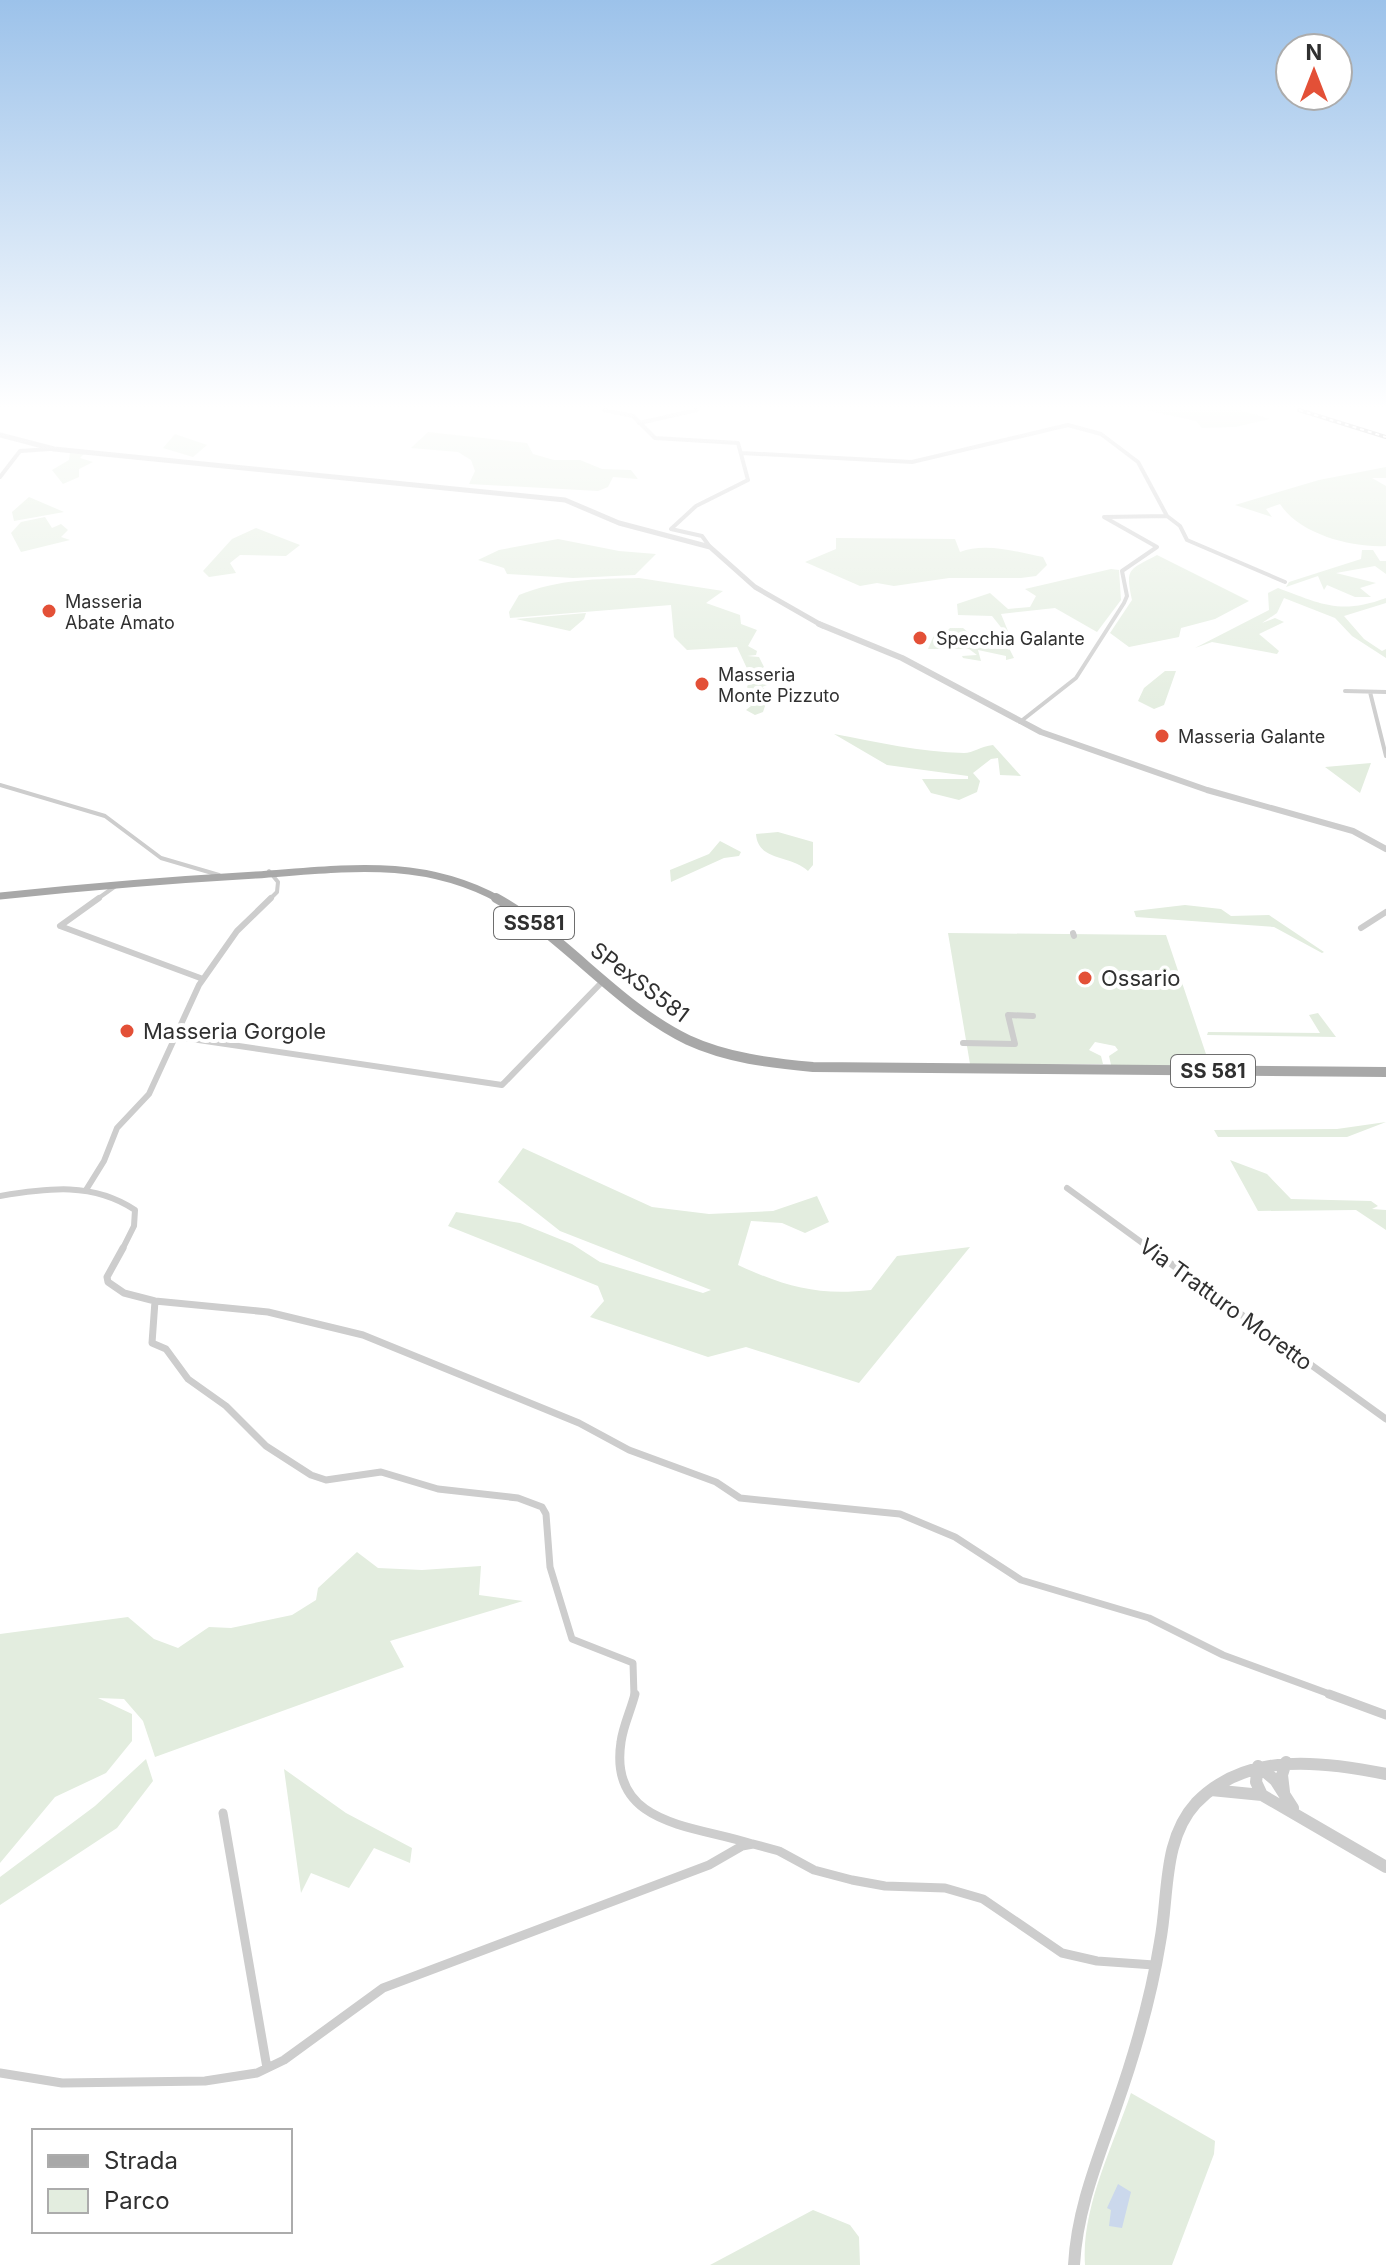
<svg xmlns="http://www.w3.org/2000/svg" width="1386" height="2265" font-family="Inter,sans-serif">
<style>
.green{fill:#e3eddf}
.water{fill:#cbd8ec}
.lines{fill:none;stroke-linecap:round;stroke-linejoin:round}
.minor-far3{stroke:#cdcdcd;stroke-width:4}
.minor-far2{stroke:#cdcdcd;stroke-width:6}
.minor-far1{stroke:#cdcdcd;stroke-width:7}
.minor{stroke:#cdcdcd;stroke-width:9}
.tertiary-far2{stroke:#cdcdcd;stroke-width:5}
.tertiary-far1{stroke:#cdcdcd;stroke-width:6}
.tertiary{stroke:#cdcdcd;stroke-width:12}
.primary-far1{stroke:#a8a8a8;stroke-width:7}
.primary{stroke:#a8a8a8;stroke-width:10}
.rail-casing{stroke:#858585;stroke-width:4}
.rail{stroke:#fff;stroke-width:2;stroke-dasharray:4;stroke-linecap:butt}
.poi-dot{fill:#e35037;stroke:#fff;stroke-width:3}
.labels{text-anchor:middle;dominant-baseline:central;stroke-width:8;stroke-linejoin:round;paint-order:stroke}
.far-poi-label{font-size:18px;fill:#303030;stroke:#fff;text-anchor:start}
.shield{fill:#fff;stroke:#6e6e6e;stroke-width:2}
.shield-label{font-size:20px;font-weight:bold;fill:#303030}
.poi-label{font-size:22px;fill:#303030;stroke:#fff;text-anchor:start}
.street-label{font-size:22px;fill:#303030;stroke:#fff}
</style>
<rect width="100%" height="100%" fill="#fff"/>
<path class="green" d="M1145 410H1240L1270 419 1235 427 1202 428 1196 421Z
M428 432 527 443 533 454 554 460H580L602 469 631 470 638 479 613 477 608 487 598 491 469 484 475 471 471 460 458 452 411 448Z
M175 434 207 445 193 457 163 448Z
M70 453 84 454 80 458 93 462 79 469V477L63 484 52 470 69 460Z
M1386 467V478H1372L1386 486V546C1352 548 1299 534 1280 504L1266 509 1272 517 1235 505 1319 480Z
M29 497 64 512 14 521 12 512Z
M45 517 52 528 61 524 68 530 61 537 70 540 21 552 11 533 21 522Z
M256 528 300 545 286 556 240 555 230 563 236 573 209 577 203 571 232 539Z
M836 538 955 539 960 552C985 542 1018 552 1043 557L1047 565 1036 576 1021 578H949L894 586 877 583 860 586 805 562 836 549Z
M558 539 619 551 656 554 635 575 573 578 507 574 504 568 478 560 499 550Z
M1362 550H1373L1380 561H1386V574L1375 566 1336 573 1376 583 1360 588 1371 597H1355L1327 585 1324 590 1318 576 1286 587 1289 582 1361 559Z
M1157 555 1249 601 1215 619 1181 628 1179 637 1129 647 1110 633 1132 600C1125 568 1129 570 1157 555Z
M1111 569 1119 570 1121 600 1097 632 1055 608 1001 614 1012 641 992 616 958 615 957 604 990 593 1008 609 1030 607 1036 596 1025 589Z
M639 578 723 591 706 603 740 615 741 624 757 630 748 646 757 651 756 655 747 656 759 657 764 667 761 669 790 675 751 677 737 647 687 650 674 637 671 605 510 618 509 612 519 595C559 579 596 579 639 578Z
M1278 588C1321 604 1340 615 1386 598V603L1344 616 1364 639 1382 651 1386 649V658L1352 636 1335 618 1284 598 1277 613 1262 623 1275 618 1284 622 1259 634 1279 651 1277 654 1212 642 1195 648 1269 610 1268 593Z
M586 613 584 619 570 631 516 619Z
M950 628H963L981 643 1009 648 1014 658 1006 660V656L978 650 981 661 963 658 962 656 977 655 969 649H928L935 633 942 636Z
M1165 671H1176L1164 705 1154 709 1138 701 1144 688Z
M749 682 767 685 762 687 775 697 767 700 763 712 755 715 746 710 751 706 738 703 736 699H755L747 687Z
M834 734C877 742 920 752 964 753 973 753 981 746 993 745L1021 776 1000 775 998 758 991 759 973 773 980 781 977 792 959 800 931 793 922 779H968V776L887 765Z
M1371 763 1360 793 1325 767Z
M778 832 813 842V865L808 871C791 854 758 862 756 834Z
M720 841 741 852 739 856 724 858 671 882 670 870 709 854Z
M1185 905 1221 909 1231 916 1269 915 1324 952 1322 953 1274 927 1136 917 1134 911Z
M948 933 1166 935 1210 1066 1111 1065 1109 1056 1118 1050 1115 1046 1095 1042 1089 1050 1101 1056 1103 1064H970Z
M1318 1013 1336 1037 1207 1035 1208 1032 1320 1033 1309 1015Z
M1386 1122 1347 1137H1218L1214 1130 1337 1129Z
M523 1148 652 1207 709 1214 773 1211 817 1196 829 1222 805 1233 782 1223 751 1221 738 1265C786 1287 818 1296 871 1290L897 1256 970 1247 859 1383 746 1347 708 1357 590 1317 604 1301 598 1286 448 1226 456 1212 520 1223 572 1244 600 1262 703 1293 711 1290 560 1231 498 1182Z
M1230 1160 1267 1174 1291 1199 1371 1201 1378 1206 1372 1209 1386 1210V1230L1356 1210 1258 1211Z
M357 1552 378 1568 422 1570 481 1566 479 1595 523 1601 390 1641 404 1667 155 1757 143 1721 124 1699 98 1698 132 1714V1741L106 1773 55 1797 0 1863V1634L128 1617 154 1639 178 1648 209 1627 231 1628 292 1615 316 1600 318 1588Z
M146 1759 153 1781 117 1828 0 1905V1877L95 1806Z
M284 1769 346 1813 412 1848 410 1863 374 1848 349 1888 311 1873 301 1893Z
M1131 2093 1215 2141 1214 2154 1172 2265H1085C1081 2208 1113 2146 1131 2093Z
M813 2210 850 2225 859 2237 860 2265H710Z"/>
<path class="water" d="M1118 2184 1131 2192 1122 2228 1109 2226 1111 2210 1107 2208Z"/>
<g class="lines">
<path class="minor-far3" d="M604 410 633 416 655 438 738 443 748 480 696 506 671 529 702 536 710 547
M639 423 697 410
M741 453 912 462 1068 425 1101 434 1138 462 1167 516 1104 517 1157 547 1122 571 1127 596 1124 603 1076 678 1020 722
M0 477 20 451 50 449
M1167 516 1180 526 1187 540 1285 582
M1345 691 1386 692
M1370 692 1386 756
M0 785 105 816 161 858 219 875
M269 871 278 882 277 892 269 900
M96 900 117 885"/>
<path class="minor-far2" d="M99 898 60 926 203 979
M1361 928 1386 912
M1073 933 1074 936
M178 1037 502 1085 603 981
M963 1043 1015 1044 1008 1015 1033 1016
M1067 1188 1152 1250
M86 1190 104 1161 117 1128 149 1094 199 985 237 931 271 898
M0 1196C48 1188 93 1182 135 1210L134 1226 122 1250"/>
<path class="minor-far1" d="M123 1248 107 1277 108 1282 124 1293 155 1301 268 1312 363 1335 579 1423 629 1450 716 1482 740 1498 900 1514 955 1537 1021 1580 1149 1618 1223 1655 1335 1696
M1149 1248 1386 1419
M155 1301 152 1343 166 1349 188 1379 226 1406 266 1446 311 1475 326 1480 381 1472 438 1489 518 1498 542 1507 546 1514 550 1567 572 1639 633 1663 634 1696"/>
<path class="minor" d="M635 1694C631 1710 623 1726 621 1742 608 1827 696 1825 752 1844
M1329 1694 1386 1715
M223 1813 267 2068
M0 2073 62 2083 205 2081 257 2073 284 2060 383 1988 709 1865 742 1846 753 1844 779 1851 814 1870 852 1880 885 1886 945 1888 983 1899 1062 1953 1097 1961 1154 1965"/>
<path class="tertiary-far2" d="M0 435 54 449 565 500 619 523 710 547 755 587 823 626"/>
<path class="tertiary-far1" d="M819 624 902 658 1041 732 1207 790 1353 831 1386 849"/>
<path class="tertiary" d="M1258 1766 1275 1780 1293 1808
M1258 1766 1256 1782 1262 1795
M1211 1790 1262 1795 1386 1867
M1284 1792 1282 1775 1286 1762
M1074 2265C1077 2209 1098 2159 1116 2107 1135 2053 1151 1998 1160 1942 1169 1896 1162 1840 1196 1803 1246 1751 1323 1761 1386 1774"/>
<path class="primary-far1" d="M0 896C85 887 170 880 256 875 342 869 421 856 500 900"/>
<path class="primary" d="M496 898C566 937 616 1005 688 1040 727 1058 770 1063 813 1067L1386 1072"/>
<defs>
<path id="rail" d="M1299 410 1386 437"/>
</defs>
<use href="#rail" class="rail-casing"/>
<use href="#rail" class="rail"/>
</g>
<linearGradient id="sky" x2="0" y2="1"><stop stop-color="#9cc2ea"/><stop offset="0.56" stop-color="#fff"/><stop offset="1" stop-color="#fff" stop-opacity="0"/></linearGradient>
<rect width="1386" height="727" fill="url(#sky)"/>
<g class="poi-dot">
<circle cx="49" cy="611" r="8"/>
<circle cx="920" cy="638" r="8"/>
<circle cx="702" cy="684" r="8"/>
<circle cx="1162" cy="736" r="8"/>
<circle cx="1085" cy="978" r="8"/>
<circle cx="127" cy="1031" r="8"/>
</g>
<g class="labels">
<g class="far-poi-label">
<text x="65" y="601">Masseria<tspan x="65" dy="21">Abate Amato</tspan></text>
<text x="936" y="638">Specchia Galante</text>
<text x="718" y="674">Masseria<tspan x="718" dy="21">Monte Pizzuto</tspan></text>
<text x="1178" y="736">Masseria Galante</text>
</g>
<g class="shield">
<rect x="494" y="907" width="80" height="32" rx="6"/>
<rect x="1171" y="1055" width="84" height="32" rx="6"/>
</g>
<g class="shield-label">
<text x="534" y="923">SS581</text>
<text x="1213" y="1071">SS 581</text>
</g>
<g class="poi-label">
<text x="1101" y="978">Ossario</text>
<text x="143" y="1031">Masseria Gorgole</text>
</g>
<g class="street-label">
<text transform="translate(640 982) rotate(37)">SPexSS581</text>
<text transform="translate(1226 1304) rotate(36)">Via Tratturo Moretto</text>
</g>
</g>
<rect x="32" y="2129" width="260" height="104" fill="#ffffff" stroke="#acacac" stroke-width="2"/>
<rect x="48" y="2155" width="40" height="12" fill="#a8a8a8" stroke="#acacac" stroke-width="2"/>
<text x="104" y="2169" font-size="24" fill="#303030">Strada</text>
<rect x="48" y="2189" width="40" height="24" fill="#e3eddf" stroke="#acacac" stroke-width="2"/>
<text x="104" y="2209" font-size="24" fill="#303030">Parco</text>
<g transform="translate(1314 72)"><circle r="38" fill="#ffffff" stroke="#acacac" stroke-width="2"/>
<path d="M0-6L14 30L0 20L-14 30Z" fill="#e35037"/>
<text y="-12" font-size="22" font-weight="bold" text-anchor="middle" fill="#303030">N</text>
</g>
</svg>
